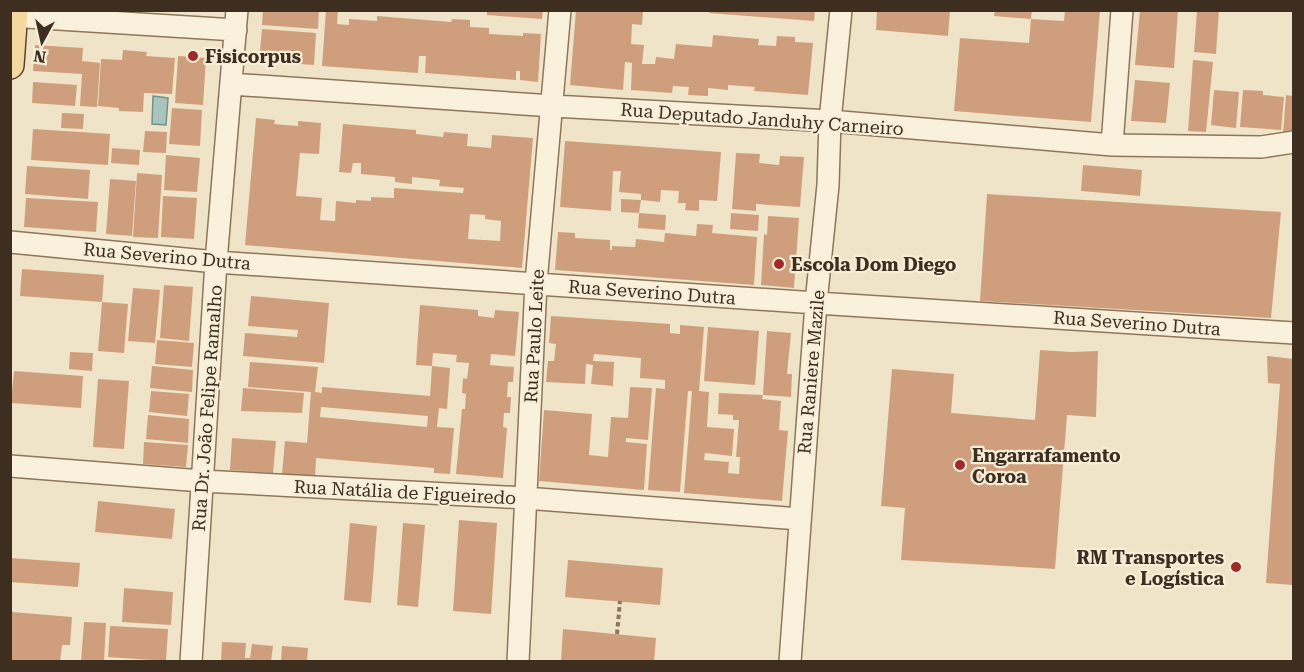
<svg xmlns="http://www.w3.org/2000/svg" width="1304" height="672" font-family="'Roboto Serif',serif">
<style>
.water{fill:#a9c4bc;stroke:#6f938a;stroke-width:1.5}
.building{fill:#cf9f7d;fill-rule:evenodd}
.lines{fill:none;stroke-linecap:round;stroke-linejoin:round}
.minor-casing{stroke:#8d765c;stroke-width:24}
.major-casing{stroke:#5b4430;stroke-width:30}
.path{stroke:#8d765c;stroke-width:4;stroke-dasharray:4.5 3;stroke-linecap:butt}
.minor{stroke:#faf1dc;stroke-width:21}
.major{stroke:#f3d9a0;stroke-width:27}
.poi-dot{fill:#9e2a2b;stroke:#f7eed8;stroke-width:2}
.labels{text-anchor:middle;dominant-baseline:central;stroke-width:4.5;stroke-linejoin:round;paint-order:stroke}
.poi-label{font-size:18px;font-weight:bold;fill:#3d2e20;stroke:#f7eed8;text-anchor:start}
.street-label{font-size:18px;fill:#3d2e20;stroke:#f7eed8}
</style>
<rect width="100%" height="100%" fill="#f0e4c8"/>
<path class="water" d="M153 96 168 98 166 125 152 124Z"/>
<path class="building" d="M263 10H319L318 29 262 25Z
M326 10H338L337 24 349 25V19L377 21V16L451 22 452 19 470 20V27L489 28V34L523 36V33L541 34 538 82 520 80V71H516V80L425 73 426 56H419L418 73 322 66Z
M487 10H543L542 19 487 15Z
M576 10H643L642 25 632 24 631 44 644 45 642 64H655L656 57 674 59 676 44 712 47 713 35 759 39 758 45 776 46 777 36 795 37V42L813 43 808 95 754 91 755 87 728 85V90L708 88V96L688 95 689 87 673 86 672 93 631 90 632 63 625 62 623 90 570 85Z
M710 10H815L814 21 709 13Z
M877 10H950L948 36 876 30Z
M995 10H1032L1031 19 994 16Z
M1065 10H1100L1091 122 954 111 960 38 1029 43 1031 19 1064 21Z
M1140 10H1178L1174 68 1135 65Z
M1197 10H1219L1216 54 1194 52Z
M262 29 316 33 314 65 259 61Z
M35 45 83 48 82 61 100 63 97 107 80 106 82 74 33 71Z
M123 50 147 52 146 56 175 58 172 94 144 93 143 112 119 111V108L98 106 101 59 122 60Z
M178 56 206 58 203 105 175 103Z
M1193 60 1213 62 1206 132 1188 131Z
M1135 80 1170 83 1166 123 1131 121Z
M33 82 77 85 75 106 32 103Z
M1214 90 1239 92 1236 128 1211 125Z
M1243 90 1263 91V95L1284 97 1281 130 1240 127Z
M1286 95 1293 96V134H1283Z
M172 108 202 110 200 146 169 144Z
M62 113 84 114 83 129 61 128Z
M256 118 275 120 274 124 298 126V121L321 123 319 154 300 153 296 196 322 198 320 220 335 221 336 201 356 203V200L371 201V197L394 198V188L463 193 464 188 439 186 440 180 412 177V184L395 182V177L361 174V163H353L351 173 339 172 343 124 416 130V134L443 137 444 132 468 134 467 146 491 148 492 135 533 138 522 268 245 245ZM470 214 485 215V219L501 221 500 241 468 239Z
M33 129 110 134 108 165 31 160Z
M145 131 167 132 166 153 143 152Z
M565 141 721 152 717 201 699 200V211L685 210 686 203H678L679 191 661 190 660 202 641 200V194L619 192 621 171H613L611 211 560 207Z
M112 148 140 150 139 165 111 163Z
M736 153 760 154 759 163 779 165 780 156 804 157 800 207 756 204V211L732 209Z
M166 155 200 158 197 192 164 190Z
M1083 165 1142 170 1140 196 1081 191Z
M27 166 90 170 88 199 25 194Z
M137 173 162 175 158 238 133 237Z
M110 179 136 181 132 236 106 234Z
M987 194 1281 212 1271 318 980 301Z
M163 196 197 198 194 239 161 237Z
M26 198 98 202 96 232 24 227Z
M621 199 641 200 639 213 666 215 665 230 638 228 639 213 621 212Z
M731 213 759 215 758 231 730 229Z
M768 216 799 218 794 288 761 285 764 234 767 235Z
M697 224 713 225 712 233 757 237 754 285 555 270 558 232 575 233V238L610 240V250H612V246L635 247 636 239 664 242 665 233 696 236Z
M22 269 104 275 102 302 20 296Z
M164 285 193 287 189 341 160 338Z
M133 288 160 290 155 343 128 341Z
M251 296 329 303 324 363 243 356 245 333 297 337 298 330 248 326Z
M102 302 128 304 124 353 98 351Z
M420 305 478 310V316L494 318 495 310 519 312 515 356 491 354 490 365 514 367 513 382H508L507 397H511L510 413H504L503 427 507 428 503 478 456 474 462 409H465L466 394 462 393 463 378 467 379 469 363 456 362 457 355 433 353 432 366 416 365Z
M551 316 670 324V333L680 334V325L704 327 699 391 709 392 707 427 734 429 732 456 705 453 704 460 729 462 728 473 739 474 740 457H736L739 420H733V415L718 414 719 393 763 395 762 399 781 401 779 430 788 431 782 501 684 493 692 391H688L680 492 648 490 656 388 665 389V380L640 378 641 358 594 354 593 361 614 362 613 386 591 384 593 365 586 364 585 384 546 382 548 361H554L556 344 549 343Z
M708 327 759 331 755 385 704 381Z
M767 331 791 333 787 374H792L791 397 763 395Z
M157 340 194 343 192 367 155 364Z
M1040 350 1071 352 1098 351 1096 417 1067 415 1055 569 901 560 905 508 881 506 892 369 954 374 951 413 1035 420Z
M70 352 93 353 92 371 69 369Z
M1267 356 1293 359V585L1266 583 1280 384 1268 383Z
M250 362 318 367 315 392 322 393V387L430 396 432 366 450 368 447 409 439 408 437 427 454 428 450 474 434 473V468L316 458 315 477 282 474 285 441 307 443 311 392 248 387ZM321 407 428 416 427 427 320 417Z
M152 366 193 370 192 392 150 388Z
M14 371 83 376 81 408 11 403Z
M98 379 129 381 124 449 93 447Z
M630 387 652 388 648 440 626 438V442L647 444 644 490 539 481 544 410 592 414 589 455 608 457 611 417 628 418Z
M243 388 304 393 302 413 241 411Z
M151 391 189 394 187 416 149 412Z
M148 415 189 419 188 443 146 439Z
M232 438 276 441 273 473 230 470Z
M144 442 188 445 186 467 143 464Z
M98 501 175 509 172 539 95 532Z
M459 520 497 523 491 614 453 611Z
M350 523 377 526 371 603 344 600Z
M403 523 425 525 418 607 397 605Z
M10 558 80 563 78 587 10 582Z
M568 560 663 568 660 605 565 597Z
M124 588 173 592 171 625 122 622Z
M12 612 72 617 70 645H62L60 662H10Z
M84 622 106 623 104 662H81Z
M110 626 168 629 166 661 108 657Z
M563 629 656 638 654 662H561Z
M222 642 246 643 245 658H250L252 644 273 646 271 662H221Z
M282 646 308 648 307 662H281Z"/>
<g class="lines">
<defs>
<path id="minor" d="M10 16 236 30
M231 84 553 106 830 121 1112 145 1261 147 1294 142
M1112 145 1122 10
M10 242 216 262 816 303 1294 333
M10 466 202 481 525 498 800 519
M191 662 216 262 237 10
M518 662 536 283 560 10
M790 662 816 303 828 185 830 121 841 10"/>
<path id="major" d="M10 65 14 10"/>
</defs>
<use href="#minor" class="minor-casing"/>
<use href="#major" class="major-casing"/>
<path class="path" d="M617 634 620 601"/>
<use href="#minor" class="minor"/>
<use href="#major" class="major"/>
</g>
<g class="poi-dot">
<circle cx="193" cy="56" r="6"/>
<circle cx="779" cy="264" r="6"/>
<circle cx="960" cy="465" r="6"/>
<circle cx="1236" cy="567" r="6"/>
</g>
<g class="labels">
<g class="poi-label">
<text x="205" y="56">Fisicorpus</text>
<text x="791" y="264">Escola Dom Diego</text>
<text x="972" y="455">Engarrafamento<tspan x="972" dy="21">Coroa</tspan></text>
<text x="1224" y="557" text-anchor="end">RM Transportes<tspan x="1224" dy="21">e Logística</tspan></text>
</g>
<g class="street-label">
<text transform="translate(762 119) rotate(4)">Rua Deputado Janduhy Carneiro</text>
<text transform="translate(167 256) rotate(5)">Rua Severino Dutra</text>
<text transform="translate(652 292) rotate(4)">Rua Severino Dutra</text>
<text transform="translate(1137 323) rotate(4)">Rua Severino Dutra</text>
<text transform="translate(534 336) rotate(-87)">Rua Paulo Leite</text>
<text transform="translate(811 372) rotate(-85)">Rua Raniere Mazile</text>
<text transform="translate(207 408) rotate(-86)">Rua Dr. João Felipe Ramalho</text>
<text transform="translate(405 492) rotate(3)">Rua Natália de Figueiredo</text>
</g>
</g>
<rect width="1304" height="672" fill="none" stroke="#3d2e20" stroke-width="24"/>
<g transform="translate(42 42) rotate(188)" stroke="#f7eed8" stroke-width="4.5" paint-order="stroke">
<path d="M0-4.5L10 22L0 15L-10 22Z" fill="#3d2e20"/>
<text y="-9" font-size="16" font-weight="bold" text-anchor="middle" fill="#3d2e20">N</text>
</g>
</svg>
